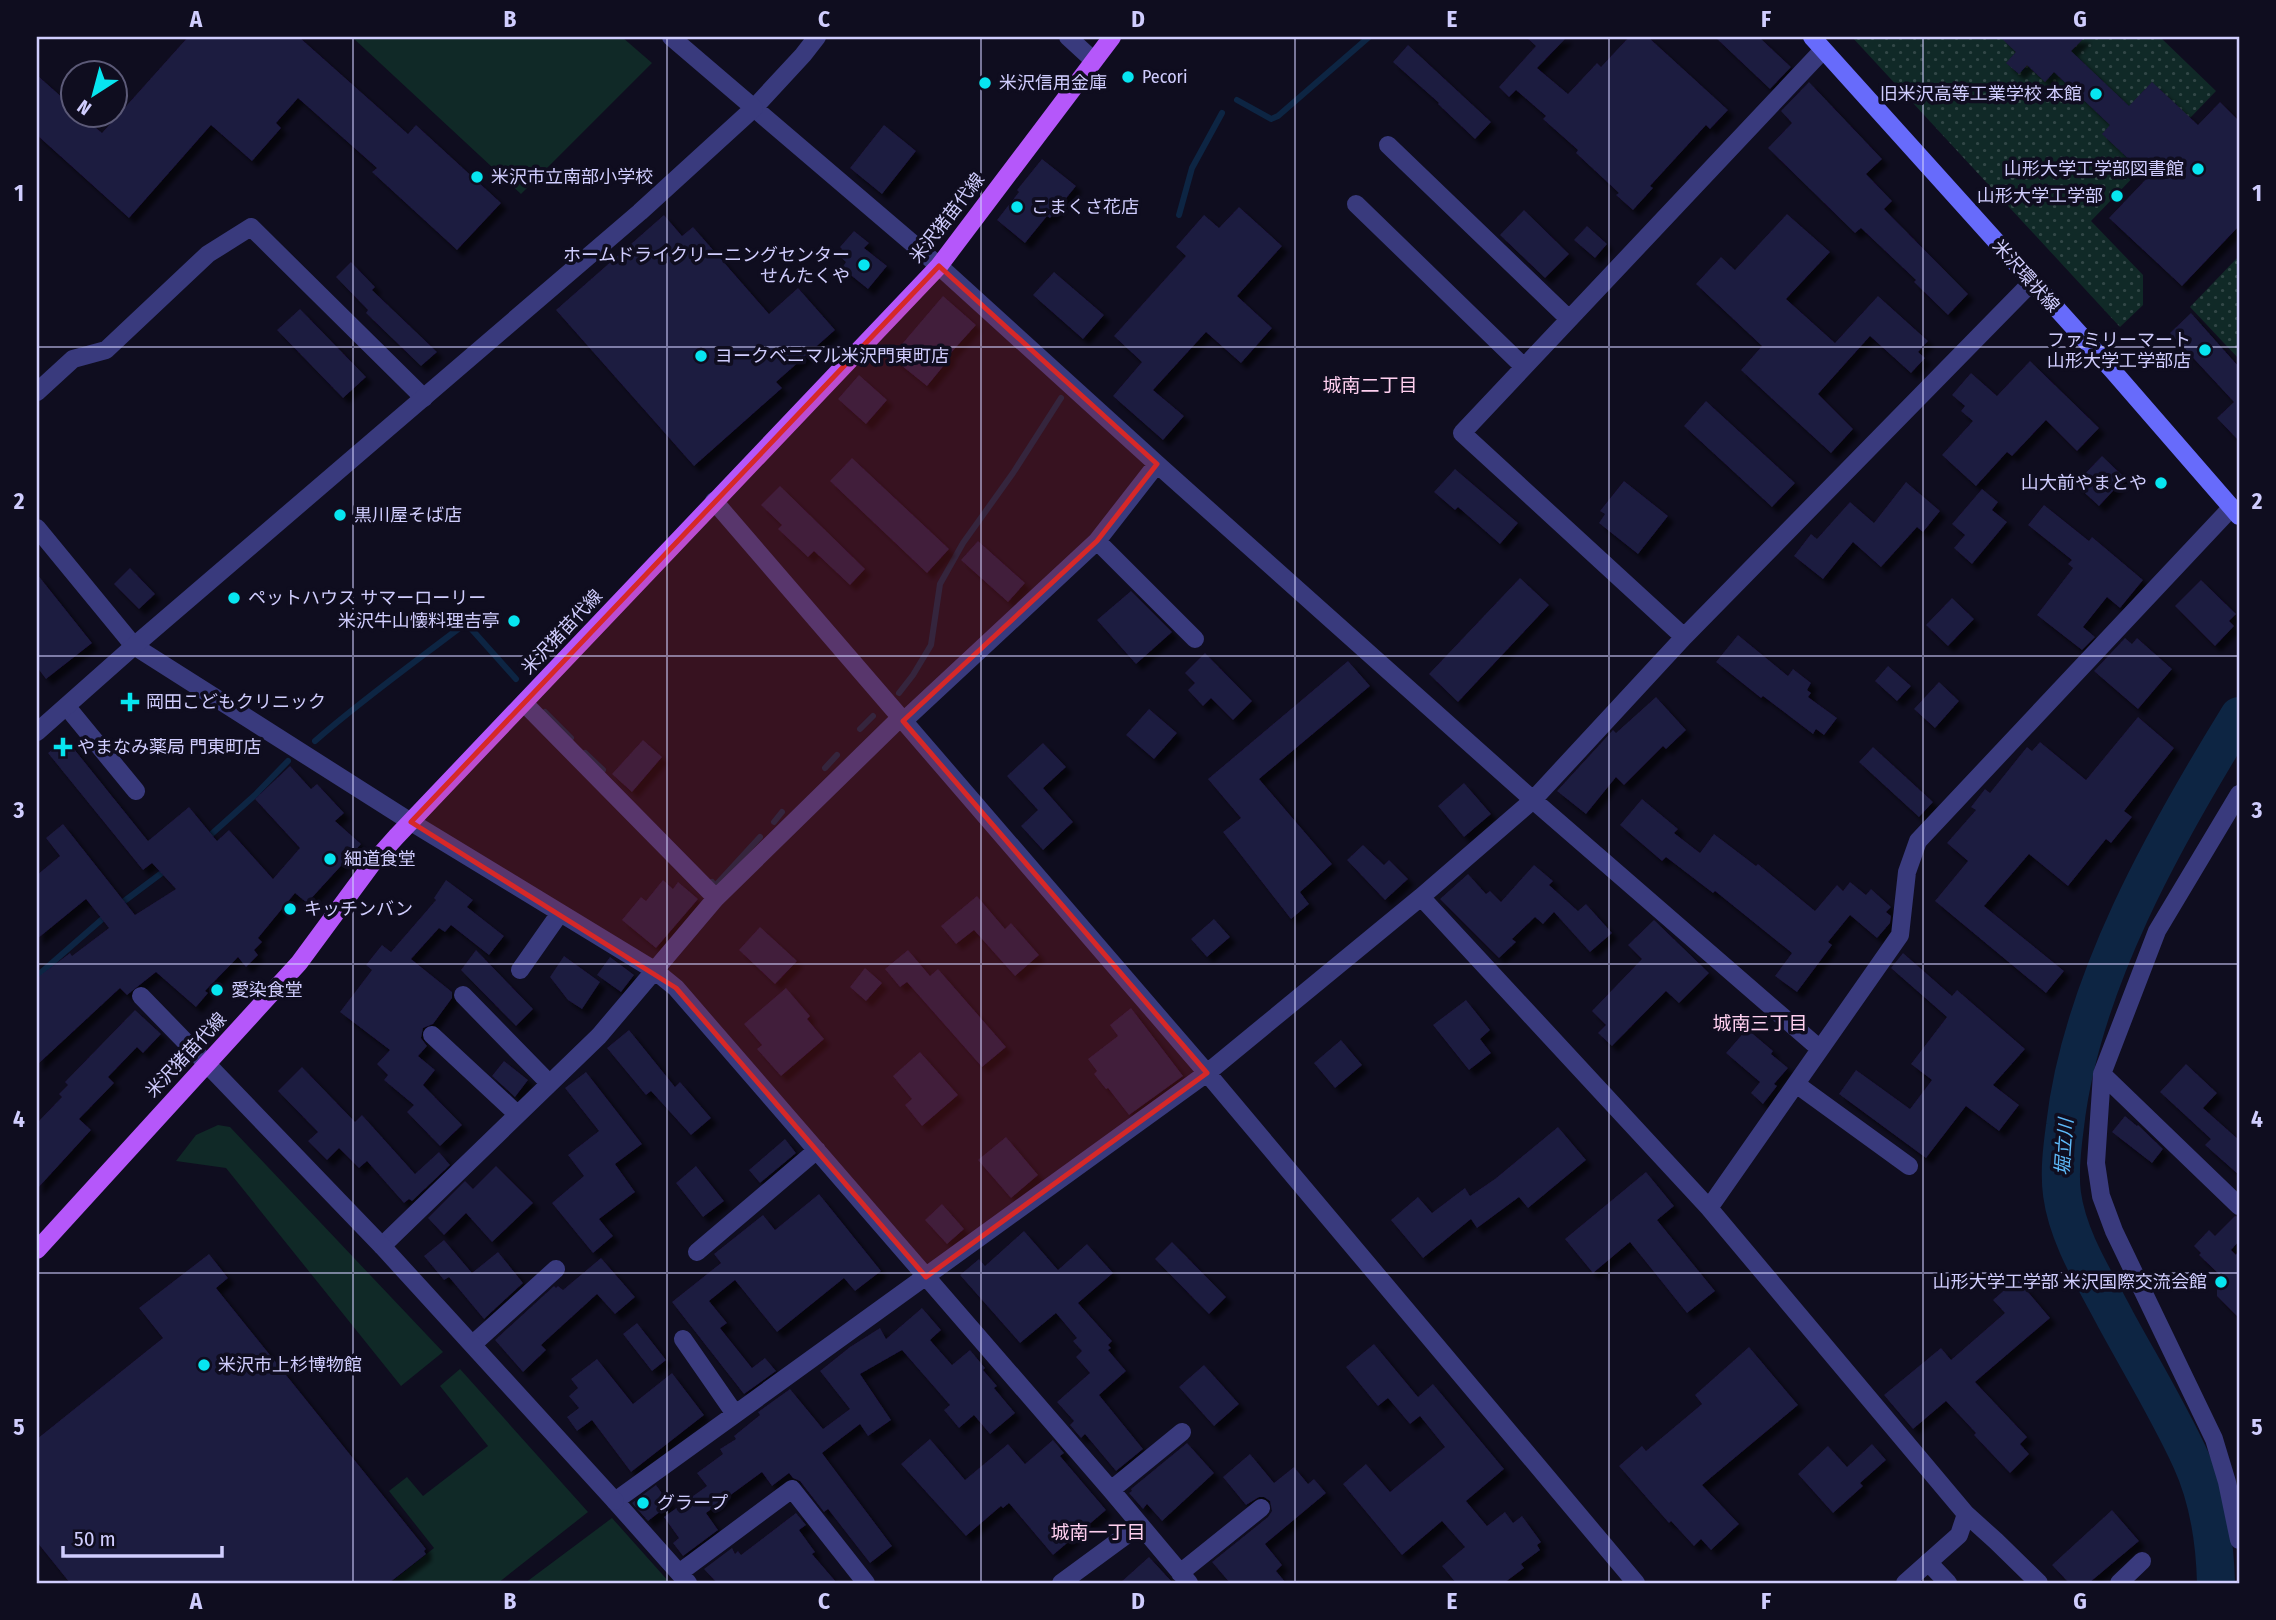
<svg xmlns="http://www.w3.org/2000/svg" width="2276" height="1620" font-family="'Fira Sans Condensed','Noto Sans JP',sans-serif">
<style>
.grass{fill:url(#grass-dots)}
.garden{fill:#102927}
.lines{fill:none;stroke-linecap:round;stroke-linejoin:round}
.stream{stroke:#0d2543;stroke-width:6}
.river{stroke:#0d2543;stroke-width:38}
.building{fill:#1f1a40;filter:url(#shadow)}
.minor{stroke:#393a7d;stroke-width:18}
.tertiary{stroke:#393a7d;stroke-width:18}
.secondary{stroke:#676bfb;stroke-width:18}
.primary{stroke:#b557fa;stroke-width:18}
.marked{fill:#d62828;fill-opacity:0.2;stroke:#d62828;stroke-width:5;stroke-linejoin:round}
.grid{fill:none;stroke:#d0cdfe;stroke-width:2;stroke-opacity:0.55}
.poi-dot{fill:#07e5f0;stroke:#0f0d1f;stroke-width:2.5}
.labels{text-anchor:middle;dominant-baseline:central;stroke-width:7;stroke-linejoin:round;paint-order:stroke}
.poi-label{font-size:18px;fill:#d0cdfe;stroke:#0f0d1f;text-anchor:start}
.street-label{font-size:18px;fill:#d0cdfe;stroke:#0f0d1f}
.neighbourhood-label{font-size:19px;fill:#fecfef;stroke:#0f0d1f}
.water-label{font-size:19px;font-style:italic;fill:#5ebafa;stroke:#0f0d1f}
.neatline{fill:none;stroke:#d0cdfe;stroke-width:2.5}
.grid-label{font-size:23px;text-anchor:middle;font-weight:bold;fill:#d0cdfe}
</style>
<defs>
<pattern id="grass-dots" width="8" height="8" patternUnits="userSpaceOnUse" patternTransform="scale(1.75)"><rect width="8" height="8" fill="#102927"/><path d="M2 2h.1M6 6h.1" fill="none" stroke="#324747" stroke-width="1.8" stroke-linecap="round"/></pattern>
<filter id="shadow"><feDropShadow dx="6" dy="6" stdDeviation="2" flood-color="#0009"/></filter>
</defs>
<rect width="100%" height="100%" fill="#0f0d1f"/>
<path class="grass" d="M1852 37H2160L2216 91 2091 221 2143 275V305L2120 327Z
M2239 256V359L2190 307Z"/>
<path class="garden" d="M352 37H622L652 63 521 194Z
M218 1125 230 1127 443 1352 401 1386 226 1168 176 1161 196 1135Z
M460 1369 588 1512 498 1583H390L434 1548 389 1491 407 1477 423 1496 488 1446 440 1386Z
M612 1518 670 1583H525Z"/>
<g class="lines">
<path class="stream" d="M1237 100 1271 119 1278 116 1369 37
M1179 215 1192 168 1222 113
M899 693 913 675 931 645 940 584 963 543 1013 473 1061 398
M545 712 571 738
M860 729 873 716
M315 741C363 699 415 662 466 623L516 679
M585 753 603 770
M825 768 837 755
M774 822 782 812
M206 839 255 795 288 761
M712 882 715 886 760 837
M119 905 167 869
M37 976 108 914"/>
<path class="river" d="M2216 1583C2215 1543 2208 1497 2191 1460 2169 1412 2141 1366 2116 1320 2096 1281 2068 1239 2062 1194 2059 1172 2062 1148 2065 1126 2081 984 2165 836 2239 716"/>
</g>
<path class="building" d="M188 37H299L408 134 416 125 501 203 457 250 372 172 377 168 298 98 276 123 281 128 252 161 211 125 129 218 37 135V75L74 108V116H82L102 133Z
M1526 37H1567L1537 68 1568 94 1597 63 1601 67 1629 37H1648L1728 110 1710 129 1706 125 1650 186 1653 188 1633 210 1616 195 1619 193 1576 153 1578 150 1543 119 1546 116 1516 90 1509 97 1499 87 1536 46Z
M1715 37H1759L1791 67 1770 89Z
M2000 37H2085L2071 51 2129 106 2152 82 2198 125 2220 102 2239 121V226L2182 286 2109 218 2148 177 2102 134 2110 125 2054 72 2045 82 2027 65 2019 74 2006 63 2016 52Z
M1408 45 1491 122 1475 139 1438 104 1439 103 1393 62Z
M1809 82 1882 159 1866 174 1892 201 1884 209 1968 294 1948 315 1914 282 1916 280 1861 228 1855 233 1768 148 1792 123 1781 111Z
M884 125 916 151 882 194 850 168Z
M1042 159 1076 186 1050 218 1047 216 1025 243 997 220 1019 192 1017 190Z
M1239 207 1282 246 1237 296 1272 328 1241 363 1206 332 1153 390 1184 416 1163 440 1113 396 1142 362 1114 336 1186 256 1176 247 1204 215 1219 228Z
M1524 210 1569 254 1545 278 1500 235Z
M1787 214 1830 252 1786 299 1835 343 1878 296 1928 341 1918 352 1925 358 1911 373 1870 336 1818 394 1853 429 1831 453 1741 370 1762 346 1696 284 1721 257 1735 270Z
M664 215 682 236 693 227 769 314 798 288 835 330 776 382 782 388 694 466 556 310Z
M1587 226 1607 244 1595 258 1574 240Z
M854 231 869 243 864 248 887 266 868 289 842 268 846 262 838 255 842 249 840 247Z
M351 262 375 287 372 290 437 352 421 366 366 313 368 310 336 277Z
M1054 272 1104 315 1083 339 1033 295Z
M943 296 976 325 948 356 950 358 927 386 891 357Z
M300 309 366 377 343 398 277 330Z
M2191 313 2239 367V441L2217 418 2234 402 2170 333Z
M2030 361 2099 428 2077 451 2046 420 2012 456 2007 452 1976 486 1942 455 1973 421 1961 411 1965 406 1952 395 1971 373 1997 396Z
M859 375 887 400 866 424 838 399Z
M1706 401 1795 483 1772 507 1684 426Z
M2102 456 2125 478 2099 506 2075 484Z
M852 458 949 549 927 573 830 481Z
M1455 469 1518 523 1500 544 1458 507 1455 510 1434 492Z
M1624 481 1668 516 1638 554 1599 523 1605 514 1600 511Z
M1906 482 1940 511 1923 532 1917 527 1881 567 1853 542 1823 579 1794 556 1811 534 1817 539 1850 502 1874 523Z
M780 486 865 569 850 585 814 551 808 557 778 529 782 525 761 505Z
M1982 489 1998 502 1992 510 2007 522 1972 564 1954 548 1965 535 1952 524Z
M2044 505 2089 541 2092 537 2143 580 2120 608 2107 597 2083 627 2095 637 2082 650 2037 615 2073 568 2068 564 2072 560 2028 525Z
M978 541 1025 583 1008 602 961 560Z
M130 568 155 594 139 609 114 584Z
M37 574 92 643 46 679 37 667Z
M1520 578 1549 605 1458 702 1429 674Z
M2201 580 2236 614 2229 621 2234 626 2215 646 2175 606Z
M1131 591 1172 632 1136 664 1097 620Z
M1952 598 1974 619 1948 646 1926 625Z
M1738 635 1788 676 1793 669 1811 683 1807 690 1811 693 1808 697 1837 718 1824 735 1816 729 1813 734 1763 696 1761 698 1716 662Z
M2125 638 2132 644 2137 638 2172 669 2138 709 2094 671Z
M1205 653 1252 701 1233 720 1211 698 1203 706 1188 690 1195 683 1185 673Z
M1348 661 1370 686 1259 779 1332 864 1300 892 1309 904 1291 919 1223 832 1241 818 1208 779Z
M1888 666 1911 686 1897 701 1875 681Z
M1939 682 1959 701 1935 728 1914 709Z
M1656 697 1686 730 1666 749 1663 746 1624 785 1616 777 1586 814 1557 791 1613 730 1616 733Z
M1149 709 1177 733 1154 759 1126 735Z
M2138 717 2174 748 2124 811 2132 817 2111 843 2106 839 2068 886 2029 854 1984 906 2064 971 2046 993 1935 901 1968 861 1947 843 1976 810 1971 807 1985 789 1990 793 2027 747 2032 751 2040 742 2086 780Z
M66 739 148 841 189 807 217 841 229 830 273 879 300 848 255 799 290 766 311 789 317 784 344 813 335 821 361 844 307 903 295 893 258 938 262 942 254 950 258 955 246 967 238 957 205 991 208 993 196 1007 156 972 127 995 120 988 37 1065V978L70 953 72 956 109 928 86 899 37 939V875L60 856 46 838 63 824 135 915 176 889 152 863 143 870 48 753Z
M643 740 662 757 632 792 612 774Z
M1043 743 1066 767 1043 788 1073 822 1043 850 1021 826 1038 810 1007 776Z
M1873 747 1933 802 1919 817 1859 762Z
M1464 783 1491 814 1464 837 1438 806Z
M1642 799 1678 829 1674 833 1700 853 1714 834 1756 866 1758 864 1815 911 1837 885 1843 891 1850 882 1866 895 1871 889 1891 907 1886 912 1891 916 1890 923 1877 938 1850 915 1828 942 1832 945 1797 992 1775 976 1792 953 1715 891 1713 893 1666 857 1662 861 1620 825Z
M1363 845 1384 865 1389 860 1408 879 1385 900 1347 860Z
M1534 865 1553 881 1549 885 1578 911 1586 904 1612 933 1590 952 1554 912 1543 924 1535 917 1512 939 1516 942 1499 958 1440 899 1468 874 1486 894 1490 891 1501 902Z
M446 880 473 900 467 907 504 936 489 955 451 925 445 932 439 928 411 959 452 992V998L433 1024 423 1028 421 1038 427 1046 418 1056 435 1070 423 1085 462 1125 440 1146 407 1112 414 1105 384 1080 388 1075 377 1064 390 1050 340 1012 372 970 366 965 382 945 391 952 436 900 434 898Z
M663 880 673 889 678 882 698 899 656 948 622 920 641 897 646 901Z
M977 896 1005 929 1011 923 1039 955 1015 976 974 930 956 944 941 926Z
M1214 919 1230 937 1207 957 1191 939Z
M1654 920 1709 973 1679 1003 1666 991 1612 1046 1598 1033 1606 1025 1592 1011 1642 959 1628 945Z
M760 927 797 961 775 984 739 950Z
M476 950 533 1009 516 1026 461 970Z
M908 950 930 976 938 969 1006 1047 982 1067 907 982 900 987 885 969Z
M1903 953 1952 996 1957 990 2025 1049 1993 1085 2019 1105 1999 1131 1966 1106 1926 1158 1839 1094 1856 1070 1910 1109 1932 1080 1911 1064 1947 1017 1891 968Z
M564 956 600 982 582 1009 568 1000 550 977Z
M610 957 634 975 621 992 597 975Z
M865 968 882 983 866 1001 850 987Z
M786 988 810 1016 807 1019 824 1039 781 1076 757 1049 762 1045 744 1024Z
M1466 1000 1490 1030 1480 1039 1491 1053 1469 1070 1433 1025Z
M1131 1008 1183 1076 1129 1115 1108 1088 1106 1089 1094 1074 1097 1071 1088 1059 1118 1036 1110 1025Z
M135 1010 161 1034 143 1053 137 1047 108 1077 114 1083 79 1119 91 1130 37 1189V1123L62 1097 59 1094 68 1085 65 1082Z
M1747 1029 1773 1051 1771 1054 1788 1068 1774 1084 1777 1086 1763 1104 1751 1093 1760 1082 1726 1053Z
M629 1030 675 1087 680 1082 711 1118 691 1135 651 1091 646 1095 607 1048Z
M1341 1040 1362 1065 1335 1088 1314 1063Z
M920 1052 958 1095 922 1126 905 1105 912 1099 893 1076Z
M504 1061 528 1080 515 1097 492 1076Z
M2186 1064 2217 1093 2203 1108 2239 1140V1175L2205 1145 2211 1139 2160 1092Z
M302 1067 355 1122 362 1115 415 1174 439 1152 450 1165 412 1201 409 1199 404 1203 367 1161 359 1168 339 1148 327 1160 308 1141 318 1132 278 1091Z
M586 1072 642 1144 615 1164 635 1192 599 1219 613 1236 593 1253 552 1203 584 1176 568 1155 599 1131 565 1088Z
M2125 1116 2137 1126 2138 1125 2163 1149 2152 1163 2112 1132Z
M1558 1127 1586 1160 1528 1208 1519 1197 1477 1228 1471 1219 1423 1258 1391 1220 1418 1197 1432 1213 1465 1188 1470 1196 1495 1179Z
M1006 1137 1038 1175 1011 1198 978 1160Z
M785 1139 796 1153 760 1183 749 1170Z
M496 1166 533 1203 492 1242 466 1213 444 1235 428 1218 465 1181 473 1189Z
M696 1166 724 1201 703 1217 676 1183Z
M1646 1172 1674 1206 1657 1220 1715 1291 1687 1313 1630 1242 1593 1273 1565 1239Z
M819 1194 881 1271 855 1291 844 1278 777 1332 735 1280 709 1301 727 1323 720 1328 752 1368 765 1358 776 1371 744 1394 672 1302 721 1263 714 1254 763 1215 775 1230Z
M942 1204 964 1229 947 1244 925 1220Z
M2235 1216 2239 1217V1241L2231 1250 2236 1255 2239 1249V1318L2217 1296V1290L2222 1282 2217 1278 2220 1275 2199 1255 2201 1253 2194 1246 2209 1230 2215 1236Z
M1024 1231 1058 1270 1087 1244 1113 1273 1078 1303 1112 1341 1108 1345 1111 1348 1108 1350 1126 1371 1099 1395 1143 1449 1116 1471 1085 1434 1081 1438 1070 1425 1074 1421 1057 1402 1090 1373 1076 1357 1082 1351 1073 1341 1077 1338 1056 1313 1020 1343 960 1275 979 1259 985 1266Z
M444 1240 472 1273 498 1252 523 1283 484 1319 449 1277 444 1280 424 1256Z
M1172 1242 1226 1297 1209 1314 1155 1259Z
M209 1254 228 1278 216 1288 426 1549 424 1551 426 1554 389 1583H70L37 1542V1439L163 1338 139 1308Z
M601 1258 635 1297 615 1314 597 1294 541 1345 546 1350 523 1372 495 1340 554 1286 556 1288 558 1286 563 1290Z
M2017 1279 2050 1318 1975 1382 2027 1437 2020 1444 2029 1454 2010 1473 1974 1435 1976 1433 1946 1401 1913 1429 1884 1395 1941 1348 1951 1360 2005 1313 1993 1300Z
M922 1308 941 1330 930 1340 952 1365 970 1350 985 1368 983 1370 997 1386 994 1388 1015 1413 990 1434 974 1415 959 1428 944 1410 950 1405 902 1350 860 1374 891 1420 868 1436 860 1424 822 1453 892 1546 870 1563 828 1509 824 1512 800 1481 793 1478 789 1473 772 1486 762 1472 706 1513 718 1530 683 1556 673 1543 679 1538 664 1517 707 1486 697 1473 723 1454 720 1449 736 1439 734 1436 760 1415 758 1412 790 1389 823 1429 850 1409 820 1371 850 1347 880 1328 886 1339Z
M637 1323 666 1360 652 1371 623 1334Z
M1374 1344 1418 1397 1433 1384 1504 1469 1466 1501 1487 1526 1505 1512 1513 1523 1522 1516 1541 1542 1537 1545 1540 1550 1521 1564 1524 1568 1504 1583H1456L1442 1566 1465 1547 1442 1521 1402 1555 1343 1484 1366 1464 1390 1492 1445 1447 1420 1416 1410 1424 1388 1398 1378 1406 1346 1367Z
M1749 1347 1798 1405 1702 1485 1739 1524 1711 1550 1701 1539 1694 1546 1671 1521 1669 1523 1619 1466 1642 1446 1646 1451 1702 1404 1695 1395Z
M597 1359 633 1404 672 1373 704 1415 631 1472 592 1420 577 1431 567 1417 579 1408 569 1396 578 1388 571 1379Z
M1204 1365 1239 1404 1214 1426 1179 1387Z
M930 1439 965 1480 1008 1444 1025 1464 1053 1440 1064 1453 1060 1456 1106 1510 1053 1555 1009 1503 1003 1508 1001 1506 966 1536 901 1464Z
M1187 1443 1214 1473 1162 1521 1147 1504 1143 1509 1129 1493 1132 1491 1131 1489Z
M1872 1444 1886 1460 1860 1483 1863 1486 1833 1513 1798 1474 1828 1446 1847 1467Z
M1250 1454 1274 1483 1294 1467 1308 1484 1314 1479 1326 1493 1265 1544 1282 1565 1276 1571 1286 1583H1230L1212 1562 1268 1517 1272 1511 1270 1501 1264 1497H1259L1246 1505 1223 1477Z
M656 1485 670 1504 648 1521 632 1503Z
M2112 1510 2139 1541 2089 1583H2069L2052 1565Z
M796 1513 806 1525 799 1530 815 1552 812 1554 837 1583H717L704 1569 732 1548 735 1554 738 1551 741 1555Z
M1149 1557 1173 1583H1120Z"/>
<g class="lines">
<path class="minor" d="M817 37 803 55 754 108 939 266 1157 464 1533 800 1820 1049
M1068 37 1093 60
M1388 145 1569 319
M1356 204 1524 367
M37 392 73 359 106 350 208 254 251 227 424 398
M714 501 1207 1073 1636 1583
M37 528 134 646 411 822 654 970 676 988 1111 1490 1189 1583
M1097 541 1195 639
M1684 637 1462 433 1823 50
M524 703 716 898
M67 707 136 791
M2239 794 2157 931 2102 1074 2096 1163 2101 1196 2114 1231 2214 1439 2227 1482 2239 1540
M1421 897 1709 1208 1966 1514 1959 1535 1905 1583
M520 970 560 913
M463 995 549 1083
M141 996 206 1063
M432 1035 517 1114
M2102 1074 2239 1206
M1796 1084 1909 1166
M1709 1208 1900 935 1907 872 1918 841 2232 507
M382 1246 599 1036 716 898 900 718 910 715 1097 541 1157 464
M697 1252 817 1150
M683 1339 735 1414
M473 1344 556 1269
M1111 1490 1182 1432
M1966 1514 1996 1541 2039 1583
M1928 1562 1948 1583
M679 1573 792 1489 866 1583
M1180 1573 1261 1508
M688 1583 615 1501 1207 1073 1421 897 1533 800 1684 637 2031 283
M1061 1583 1140 1525
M2119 1583 2142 1561"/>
<path class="tertiary" d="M37 732 134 646 640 212 754 108 671 37
M206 1063 382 1246 615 1501"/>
<path class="secondary" d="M1812 37 2113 371 2239 516"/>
<path class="primary" d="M37 1250 299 963 372 864 396 837 939 266 1112 37"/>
</g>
<path class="marked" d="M939 266 1157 464 1097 541 903 721 1207 1073 926 1277 676 988 411 822Z"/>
<path class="grid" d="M353 37V1583M667 37V1583M981 37V1583M1295 37V1583M1609 37V1583M1923 37V1583M37 347H2239M37 656H2239M37 964H2239M37 1273H2239"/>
<g class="poi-dot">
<circle cx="1128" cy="77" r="7"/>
<circle cx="985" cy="83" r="7"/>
<circle cx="2096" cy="94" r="7"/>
<circle cx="2198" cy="169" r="7"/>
<circle cx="477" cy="177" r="7"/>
<circle cx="2117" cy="196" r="7"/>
<circle cx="1017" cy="207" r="7"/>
<circle cx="864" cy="265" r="7"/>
<circle cx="2205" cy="350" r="7"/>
<circle cx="701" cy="356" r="7"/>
<circle cx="2161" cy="483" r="7"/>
<circle cx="340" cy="515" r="7"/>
<circle cx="234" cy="598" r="7"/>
<circle cx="514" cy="621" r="7"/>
<path d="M126.5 691.5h7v7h7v7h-7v7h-7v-7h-7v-7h7z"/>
<path d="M59.5 736.5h7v7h7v7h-7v7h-7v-7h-7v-7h7z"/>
<circle cx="330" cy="859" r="7"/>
<circle cx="290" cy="909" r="7"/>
<circle cx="217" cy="990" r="7"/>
<circle cx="2221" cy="1282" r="7"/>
<circle cx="204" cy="1365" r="7"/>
<circle cx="643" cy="1503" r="7"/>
</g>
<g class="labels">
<g class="poi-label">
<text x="1142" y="77">Pecori</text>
<text x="999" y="83">米沢信用金庫</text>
<text x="2082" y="94" text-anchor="end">旧米沢高等工業学校 本館</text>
<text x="2184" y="169" text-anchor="end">山形大学工学部図書館</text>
<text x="491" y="177">米沢市立南部小学校</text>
<text x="2103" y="196" text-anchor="end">山形大学工学部</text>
<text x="1031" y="207">こまくさ花店</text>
<text x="850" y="255" text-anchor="end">ホームドライクリーニングセンター<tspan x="850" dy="21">せんたくや</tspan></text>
<text x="2191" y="340" text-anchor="end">ファミリーマート<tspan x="2191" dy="21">山形大学工学部店</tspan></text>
<text x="715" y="356">ヨークベニマル米沢門東町店</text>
<text x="2147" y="483" text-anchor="end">山大前やまとや</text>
<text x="354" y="515">黒川屋そば店</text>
<text x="248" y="598">ペットハウス サマーローリー</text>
<text x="500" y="621" text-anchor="end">米沢牛山懐料理吉亭</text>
<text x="146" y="702">岡田こどもクリニック</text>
<text x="77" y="747">やまなみ薬局 門東町店</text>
<text x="344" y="859">細道食堂</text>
<text x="304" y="909">キッチンバン</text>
<text x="231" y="990">愛染食堂</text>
<text x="2207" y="1282" text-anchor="end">山形大学工学部 米沢国際交流会館</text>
<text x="218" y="1365">米沢市上杉博物館</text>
<text x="657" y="1503">グラープ</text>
</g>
<g class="street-label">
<text transform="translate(947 218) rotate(-52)">米沢猪苗代線</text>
<text transform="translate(2026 276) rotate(48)">米沢環状線</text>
<text transform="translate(562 632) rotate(-47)">米沢猪苗代線</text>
<text transform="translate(186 1055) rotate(-47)">米沢猪苗代線</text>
</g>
<g class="neighbourhood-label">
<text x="1370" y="385">城南二丁目</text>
<text x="1760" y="1023">城南三丁目</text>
<text x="1098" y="1532">城南一丁目</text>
</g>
<g class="water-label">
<text transform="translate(2064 1147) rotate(-86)">堀立川</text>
</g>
</g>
<rect width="2276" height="1620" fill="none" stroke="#0f0d1f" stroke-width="77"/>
<g transform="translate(94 94) rotate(216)"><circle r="33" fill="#0f0d1f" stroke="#5c5a78" stroke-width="2"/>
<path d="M0-5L12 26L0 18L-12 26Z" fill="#07e5f0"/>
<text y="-10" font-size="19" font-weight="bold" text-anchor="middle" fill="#d0cdfe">N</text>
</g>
<path d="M63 1546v10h159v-10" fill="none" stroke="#d0cdfe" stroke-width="3.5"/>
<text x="74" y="1546" font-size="21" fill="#d0cdfe" stroke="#0f0d1f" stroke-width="5" paint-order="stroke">50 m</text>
<rect x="38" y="38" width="2200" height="1544" class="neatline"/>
<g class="grid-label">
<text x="196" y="27">A</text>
<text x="510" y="27">B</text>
<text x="824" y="27">C</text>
<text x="1138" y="27">D</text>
<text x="1452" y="27">E</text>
<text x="1766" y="27">F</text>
<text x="2080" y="27">G</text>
<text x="19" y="201">1</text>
<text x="2257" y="201">1</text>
<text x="19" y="509">2</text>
<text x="2257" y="509">2</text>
<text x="19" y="818">3</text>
<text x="2257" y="818">3</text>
<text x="19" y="1127">4</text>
<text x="2257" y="1127">4</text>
<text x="19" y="1435">5</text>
<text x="2257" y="1435">5</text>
<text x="196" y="1609">A</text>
<text x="510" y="1609">B</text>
<text x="824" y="1609">C</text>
<text x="1138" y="1609">D</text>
<text x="1452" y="1609">E</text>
<text x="1766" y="1609">F</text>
<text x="2080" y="1609">G</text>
</g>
</svg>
